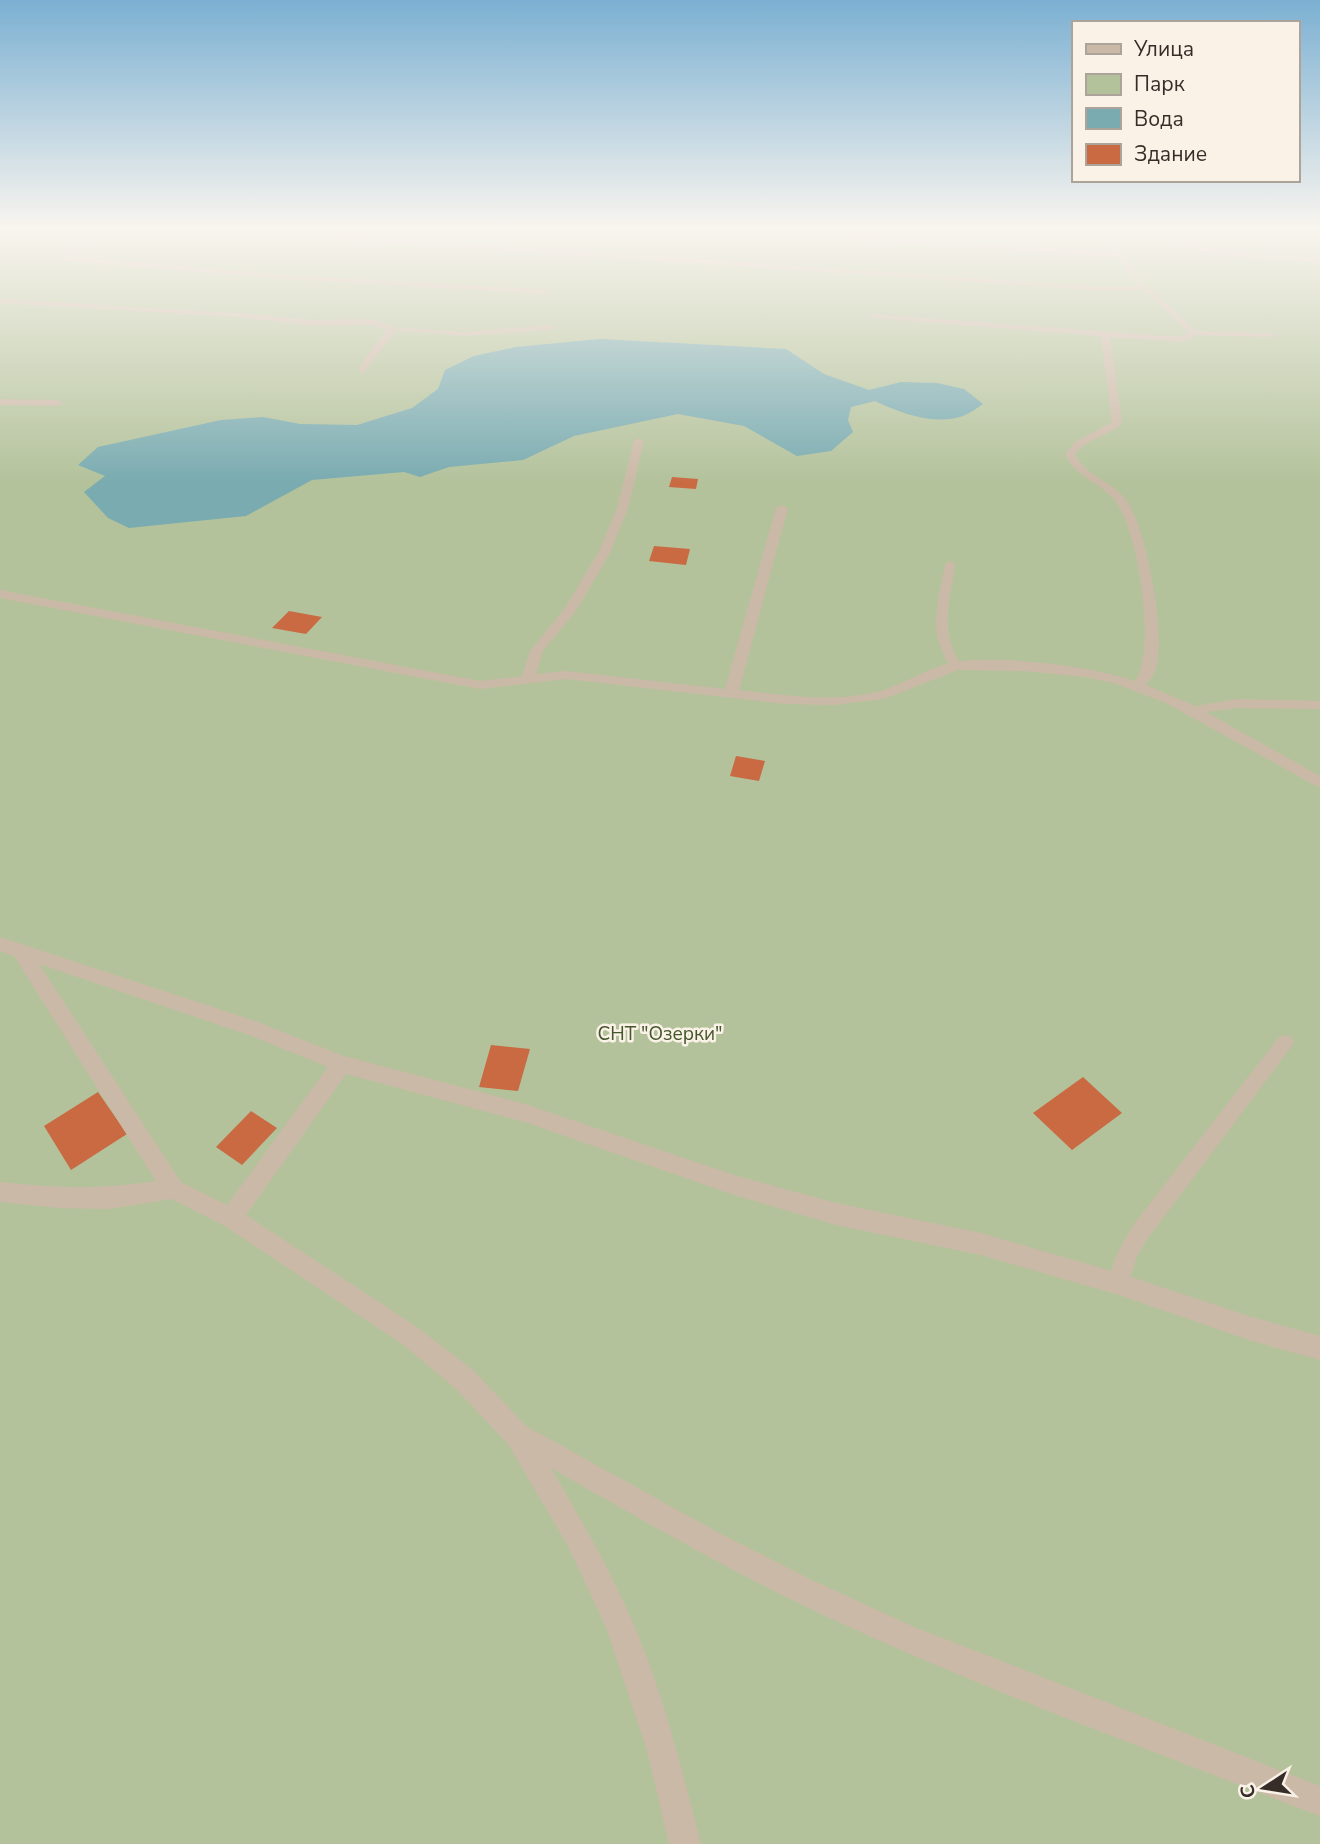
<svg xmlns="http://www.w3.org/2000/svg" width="1320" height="1844" font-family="'Nunito Sans',sans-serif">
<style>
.green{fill:#b3c29b}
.water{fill:#79abb0}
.building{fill:#c96a43}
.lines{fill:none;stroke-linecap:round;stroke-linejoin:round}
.lane{fill:#cbb9a7;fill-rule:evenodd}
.street{fill:#cbb9a7;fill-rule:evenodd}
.labels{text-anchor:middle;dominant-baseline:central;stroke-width:5;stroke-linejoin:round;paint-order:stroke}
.park-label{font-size:19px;fill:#44562b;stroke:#faf2e7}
</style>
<rect width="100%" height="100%" fill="#f2e9db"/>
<path class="green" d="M0 225H1320V1844H0Z"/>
<path class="water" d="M600 339 786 349 824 374 869 390 901 382 937 383 964 389 983 404C977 408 970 413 963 416 935 426 900 413 875 401L851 407 848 420 853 432 831 451 797 456 744 426 678 414 574 436 523 460 449 467 420 477 404 472 312 480 246 516 129 528 108 518 84 492 105 476 78 465 98 447 221 420 263 417 300 424 357 425 412 408 438 389 445 370 474 356 516 347Z"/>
<path class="building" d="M672 477 698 479 696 489 669 487Z
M654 546 690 549 686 565 649 561Z
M289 611 322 617 306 634 272 628Z
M736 756 765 761 759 781 730 776Z
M491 1045 530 1049 518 1091 479 1087Z
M1083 1077 1122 1113 1072 1150 1033 1113Z
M98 1092 127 1134 71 1170 44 1126Z
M251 1111 277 1128 242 1165 216 1147Z"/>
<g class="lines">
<path class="lane" d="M554 325 557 329 463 336 385 329 389 327 463 332Z
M1195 331 1272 333 1276 335 1272 337 1192 335Z
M950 561 955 564C950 603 938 631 962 666L956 670 952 669C926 631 938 605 945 564Z
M1285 1035 1291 1037 1294 1042 1291 1047 1148 1238 1137 1256 1126 1291 1119 1294 1112 1291C1104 1273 1124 1240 1134 1224L1279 1037Z"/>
<path class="street" d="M0 225 266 230 1091 286H1138L1119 257 646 225H681L1115 252 1093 225H1100L1124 253 1139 279 1199 333 1183 342 1110 337 1122 423C1108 437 1087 438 1075 454 1086 477 1113 481 1127 501 1147 531 1167 637 1155 671 1153 676 1149 681 1146 685L1195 706 1238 699 1320 701V709L1238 708 1206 712 1320 776V788L1166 703 1114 683 1084 677 1024 671 958 670 884 699 834 705 785 704 566 679 480 689 0 598V590L480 681 522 676 530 651 565 608 599 551 617 508 634 441 639 438 644 441 628 508 611 551 576 611 543 651 536 674 566 671 725 689 776 508 782 505 788 508 739 690C783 695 832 703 877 692 904 685 929 666 956 662 1001 655 1092 666 1135 681 1157 649 1138 532 1116 502 1101 482 1076 478 1065 454L1076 441 1112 422 1101 336 871 318 867 316 871 314 1166 336H1181L1189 332 1144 290H1091L266 234 100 231 70 257 285 275 549 290 546 294 285 279 68 261 63 255 92 231 0 229Z
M1146 225C1163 225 1179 239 1196 244 1223 252 1250 253 1278 255L1264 235 1251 225C1268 225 1276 243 1285 256L1320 259V263C1263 257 1193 263 1146 225Z
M0 299 237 313 315 320 370 319 388 324 395 332 363 374 358 371 367 355 386 332 382 328 370 325 315 326 237 317 0 303Z
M0 399 58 400 63 403 58 406 0 405Z
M0 937 255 1021 344 1056 525 1104 734 1175 836 1203 981 1233 1119 1273 1249 1316 1320 1336V1360L1249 1340 1119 1295 981 1255 836 1225 734 1195 525 1122 346 1074 246 1215 417 1327 473 1370 526 1426 717 1532 814 1581 912 1626 1320 1786V1816C1161 1754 1000 1696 845 1625 744 1579 647 1523 551 1468 579 1516 607 1564 629 1614 662 1687 681 1767 701 1844H669L647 1750 606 1627 568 1546 508 1444 455 1388 401 1343 223 1225 172 1199 109 1209 59 1208 0 1202V1182C57 1188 99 1190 156 1181L14 956 0 951ZM39 964 249 1035 328 1067 227 1205 181 1182Z"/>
</g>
<linearGradient id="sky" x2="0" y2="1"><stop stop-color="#7bb0d2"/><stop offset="0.47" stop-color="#f9f5ef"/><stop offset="1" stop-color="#f9f5ef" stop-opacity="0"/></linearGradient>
<rect width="1320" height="483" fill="url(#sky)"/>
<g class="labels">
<g class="park-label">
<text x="660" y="1034">СНТ "Озерки"</text>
</g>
</g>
<rect x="1072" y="21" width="228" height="161" fill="#faf2e7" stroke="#aca39b" stroke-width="2"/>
<rect x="1086" y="44" width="35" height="10" fill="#cbb9a7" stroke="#aca39b" stroke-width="2"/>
<text x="1134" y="56" font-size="21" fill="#372d28">Улица</text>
<rect x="1086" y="74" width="35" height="21" fill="#b3c29b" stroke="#aca39b" stroke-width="2"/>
<text x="1134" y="91" font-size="21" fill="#372d28">Парк</text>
<rect x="1086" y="108" width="35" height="21" fill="#79abb0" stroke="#aca39b" stroke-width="2"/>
<text x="1134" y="126" font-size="21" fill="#372d28">Вода</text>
<rect x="1086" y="144" width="35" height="21" fill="#c96a43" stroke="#aca39b" stroke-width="2"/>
<text x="1134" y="161" font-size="21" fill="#372d28">Здание</text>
<g transform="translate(1264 1788) rotate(258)" stroke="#faf2e7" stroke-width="5" paint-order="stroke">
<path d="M0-5L12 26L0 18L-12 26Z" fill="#372d28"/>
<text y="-10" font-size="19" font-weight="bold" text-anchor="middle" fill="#372d28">С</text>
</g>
</svg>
